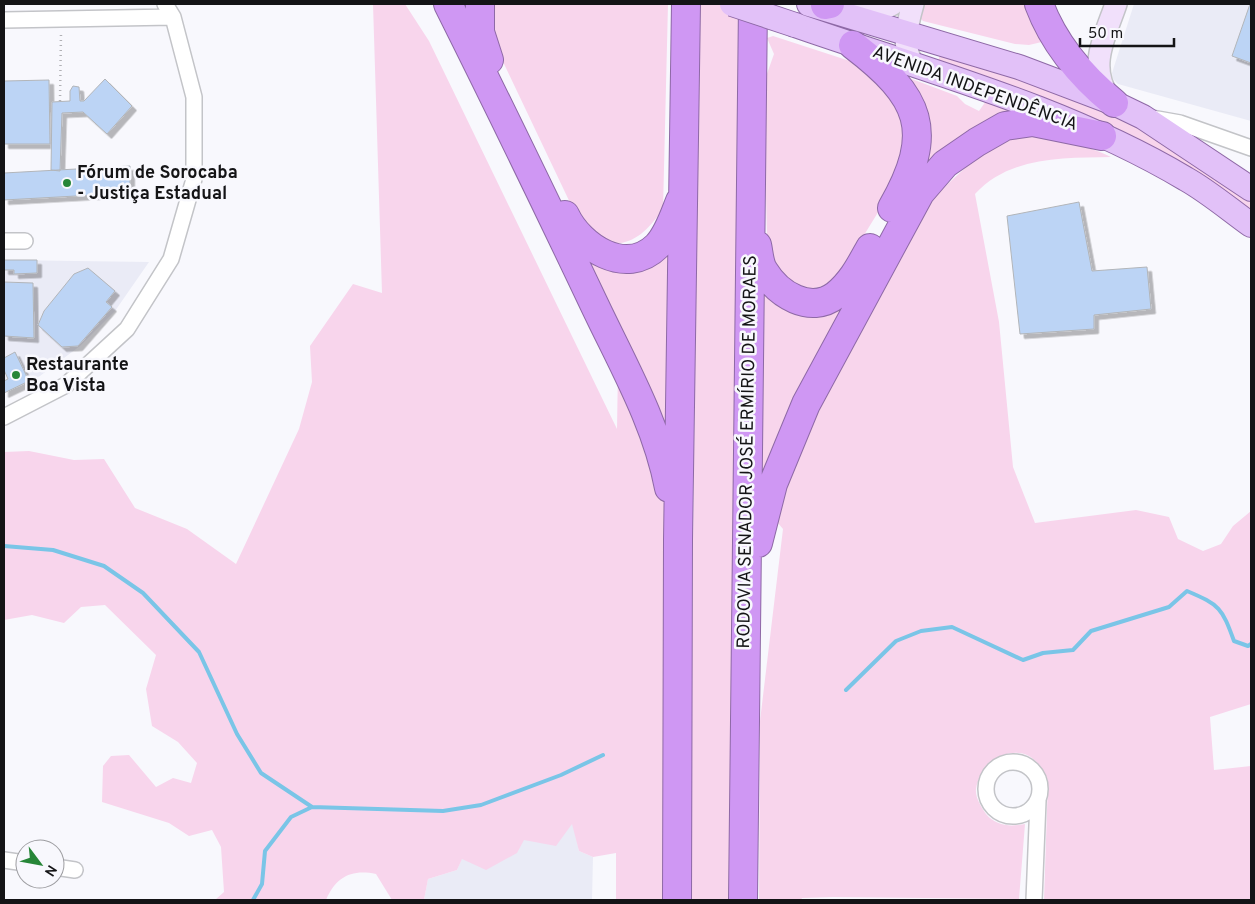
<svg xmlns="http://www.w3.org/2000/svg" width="1255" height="904" font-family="Overpass,sans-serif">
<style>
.built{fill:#eaebf6}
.green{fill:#f8d5ec}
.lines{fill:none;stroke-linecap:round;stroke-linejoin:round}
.stream{stroke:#7ac5e7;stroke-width:4}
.building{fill:#bcd4f5;stroke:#b2b5b9;filter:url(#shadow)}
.minor-casing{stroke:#c3c4c8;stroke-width:18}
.secondary-casing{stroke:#c3c4c8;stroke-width:24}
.primary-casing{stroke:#8e69a6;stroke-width:26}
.motorway-casing{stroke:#8e69a6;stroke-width:30}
.path{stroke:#b1b1b5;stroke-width:2.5;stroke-dasharray:1 4;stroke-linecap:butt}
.minor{stroke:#fff;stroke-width:15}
.secondary{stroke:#f1e0fb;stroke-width:21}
.primary{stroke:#e2c1f8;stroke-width:24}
.motorway{stroke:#cf97f3;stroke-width:28}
.primary-bridge-casing{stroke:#8e69a6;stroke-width:26;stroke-linecap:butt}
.primary-bridge{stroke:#e2c1f8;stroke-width:24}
.poi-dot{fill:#278638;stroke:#f8f8fd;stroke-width:2}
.labels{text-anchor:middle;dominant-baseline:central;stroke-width:5;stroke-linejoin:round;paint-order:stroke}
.street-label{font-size:18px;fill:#141416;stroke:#f8f8fd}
.poi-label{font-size:18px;font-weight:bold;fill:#141416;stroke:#f8f8fd;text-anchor:start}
</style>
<defs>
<filter id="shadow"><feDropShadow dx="4.5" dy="4.5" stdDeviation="0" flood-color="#0004"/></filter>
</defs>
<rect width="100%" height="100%" fill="#f8f8fd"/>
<path class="built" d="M1134 4H1251V121L1118 84 1113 79 1112 73Z
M4 260 149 262 115 311 80 346 40 376 4 393Z
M573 823 579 851 593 857 592 900H424L428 879 457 870 462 858Z"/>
<path class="green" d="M373 4H405L429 41 617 429 618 368 659 476 667 510 665 900H616V853L593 857 579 851 572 824 556 846 524 840 517 853 486 870 462 859 457 870 428 879 424 900H392L376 874C351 869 336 877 326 900H215L224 892 221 847 212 830 189 836 169 823 102 802 103 766 111 756 129 755 156 787 173 778 191 783 197 763 178 742 152 726 146 689 156 655 105 605 81 607 64 623 32 615 4 620V452L29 451 74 460 104 459 135 508 187 529 236 564 299 429 312 382 310 346 353 284 382 293Z
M491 4H668L663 209C641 241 618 256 583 230L495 45 486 19Z
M699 4H743L733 900H689Z
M921 4H1030L1046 41 1029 45 1015 44 923 21 920 18Z
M773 36 856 63 879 80 896 104 905 126 901 175 837 279 820 287 802 290 790 284 771 263 767 236 763 85 774 54 767 38Z
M940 51 1102 108 1158 136 1251 198V214L938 64Z
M896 73 957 96 965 104 979 111 986 101 1007 107 1008 115 917 178Z
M1020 136C1055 138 1079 142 1111 157 1064 158 1010 156 975 194L999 322 1013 467 1035 523 1136 510 1169 517 1178 539 1203 551 1221 544 1233 526 1251 511V704L1210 717 1214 770 1251 766V900H1044L1048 781C1043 771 1038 760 1027 755 1004 746 979 767 976 789 975 798 982 808 986 814 996 826 1010 827 1025 824L1019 899 833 897 802 898 801 900H759L760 721 783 529 772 516 790 462 926 204 988 147Z
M564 229 599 258 671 237 666 434Z
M862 275C825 344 782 412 758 487L760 281 794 305Z"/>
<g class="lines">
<path class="stream" d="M4 546 53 550 104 566 143 593 199 652 237 734 261 773 312 807 443 811 481 805 561 775 603 755
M846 690 896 641 921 631 952 627 1023 660 1043 653 1073 650 1091 631 1169 607 1187 591C1220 605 1222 608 1234 641L1248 646 1251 644
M253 900 262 884 265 851 291 817 312 807"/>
</g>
<path class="building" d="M1250 4H1251V63L1232 56Z
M105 79 132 106 107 134 83 112 62 113 60 171 51 170 52 102 70 101V91L73 86 79 87 80 101H84Z
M49 80 50 144H4V81Z
M130 166V193L4 200V173Z
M1079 202 1092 271 1147 267 1151 309 1094 315V329L1020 334 1007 216Z
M4 260H37V273L14 274V270H4Z
M88 268 115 291 106 302 112 307 78 346 62 347 38 325 44 311 74 274Z
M4 282 33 283 34 338 4 336Z
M15 352 29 381 4 393V381L8 379 4 370V358Z"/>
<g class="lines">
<defs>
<path id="minor" d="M4 20 173 17
M1152 118 1180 123 1251 148
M4 241H25
M4 417 66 385 127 329 171 259 194 179V97L173 17 165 4
M986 789a27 27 0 1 1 54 0a27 27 0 1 1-54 0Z
M4 860 25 863
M55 867 75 870
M1034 900 1038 801"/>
<path id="secondary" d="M913 4C908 21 900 51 915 65
M848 10C865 14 878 13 893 4
M1109 97C1087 67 1106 34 1116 4"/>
<path id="primary" d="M809 4 1019 67 1114 103 1143 117 1251 189
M795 25C927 71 1065 107 1186 179 1209 192 1230 210 1251 225"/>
<path id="motorway" d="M448 4C498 104 547 205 595 306 623 365 657 424 669 488
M480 4V32L489 60
M1039 4C1054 44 1081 76 1114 103
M825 5 830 4
M853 45C921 97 936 131 892 208
M565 215C580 247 626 277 657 246 668 235 674 216 680 201
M757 245C759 253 759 264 764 271 778 294 810 315 836 295 852 282 860 266 870 248
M758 543 773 484 806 404 920 193 945 164 977 142 1005 126 1033 122 1102 136
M677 900 678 540 686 4
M743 900 753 4"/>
</defs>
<use href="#minor" class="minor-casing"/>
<use href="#secondary" class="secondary-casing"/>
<use href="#primary" class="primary-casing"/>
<use href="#motorway" class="motorway-casing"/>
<path class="path" d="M60 101 61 33"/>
<use href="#minor" class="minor"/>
<use href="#secondary" class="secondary"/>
<use href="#primary" class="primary"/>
<use href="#motorway" class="motorway"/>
<defs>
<path id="primary-bridge" d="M732 4 795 25"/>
</defs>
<use href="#primary-bridge" class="primary-bridge-casing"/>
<use href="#primary-bridge" class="primary-bridge"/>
</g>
<g class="poi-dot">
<circle cx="67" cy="183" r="5"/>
<circle cx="16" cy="375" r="5"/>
</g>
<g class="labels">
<g class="street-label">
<text transform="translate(975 89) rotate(20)">AVENIDA INDEPENDÊNCIA</text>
<text transform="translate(748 452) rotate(-89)">RODOVIA SENADOR JOSÉ ERMÍRIO DE MORAES</text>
</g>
<g class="poi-label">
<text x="77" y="173">Fórum de Sorocaba<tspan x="77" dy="21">- Justiça Estadual</tspan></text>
<text x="26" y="365">Restaurante<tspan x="26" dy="21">Boa Vista</tspan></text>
</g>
</g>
<rect width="1255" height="904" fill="none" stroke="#141416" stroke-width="10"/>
<g transform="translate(40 864) rotate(122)"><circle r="24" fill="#f8f8fd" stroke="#9d9da1"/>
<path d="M0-4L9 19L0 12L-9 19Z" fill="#278638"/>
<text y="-8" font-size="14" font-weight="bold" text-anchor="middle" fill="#141416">N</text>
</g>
<path d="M1080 38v8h94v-8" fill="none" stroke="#141416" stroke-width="2.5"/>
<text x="1088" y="38" font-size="15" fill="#141416" stroke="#f8f8fd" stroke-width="4" paint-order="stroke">50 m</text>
</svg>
